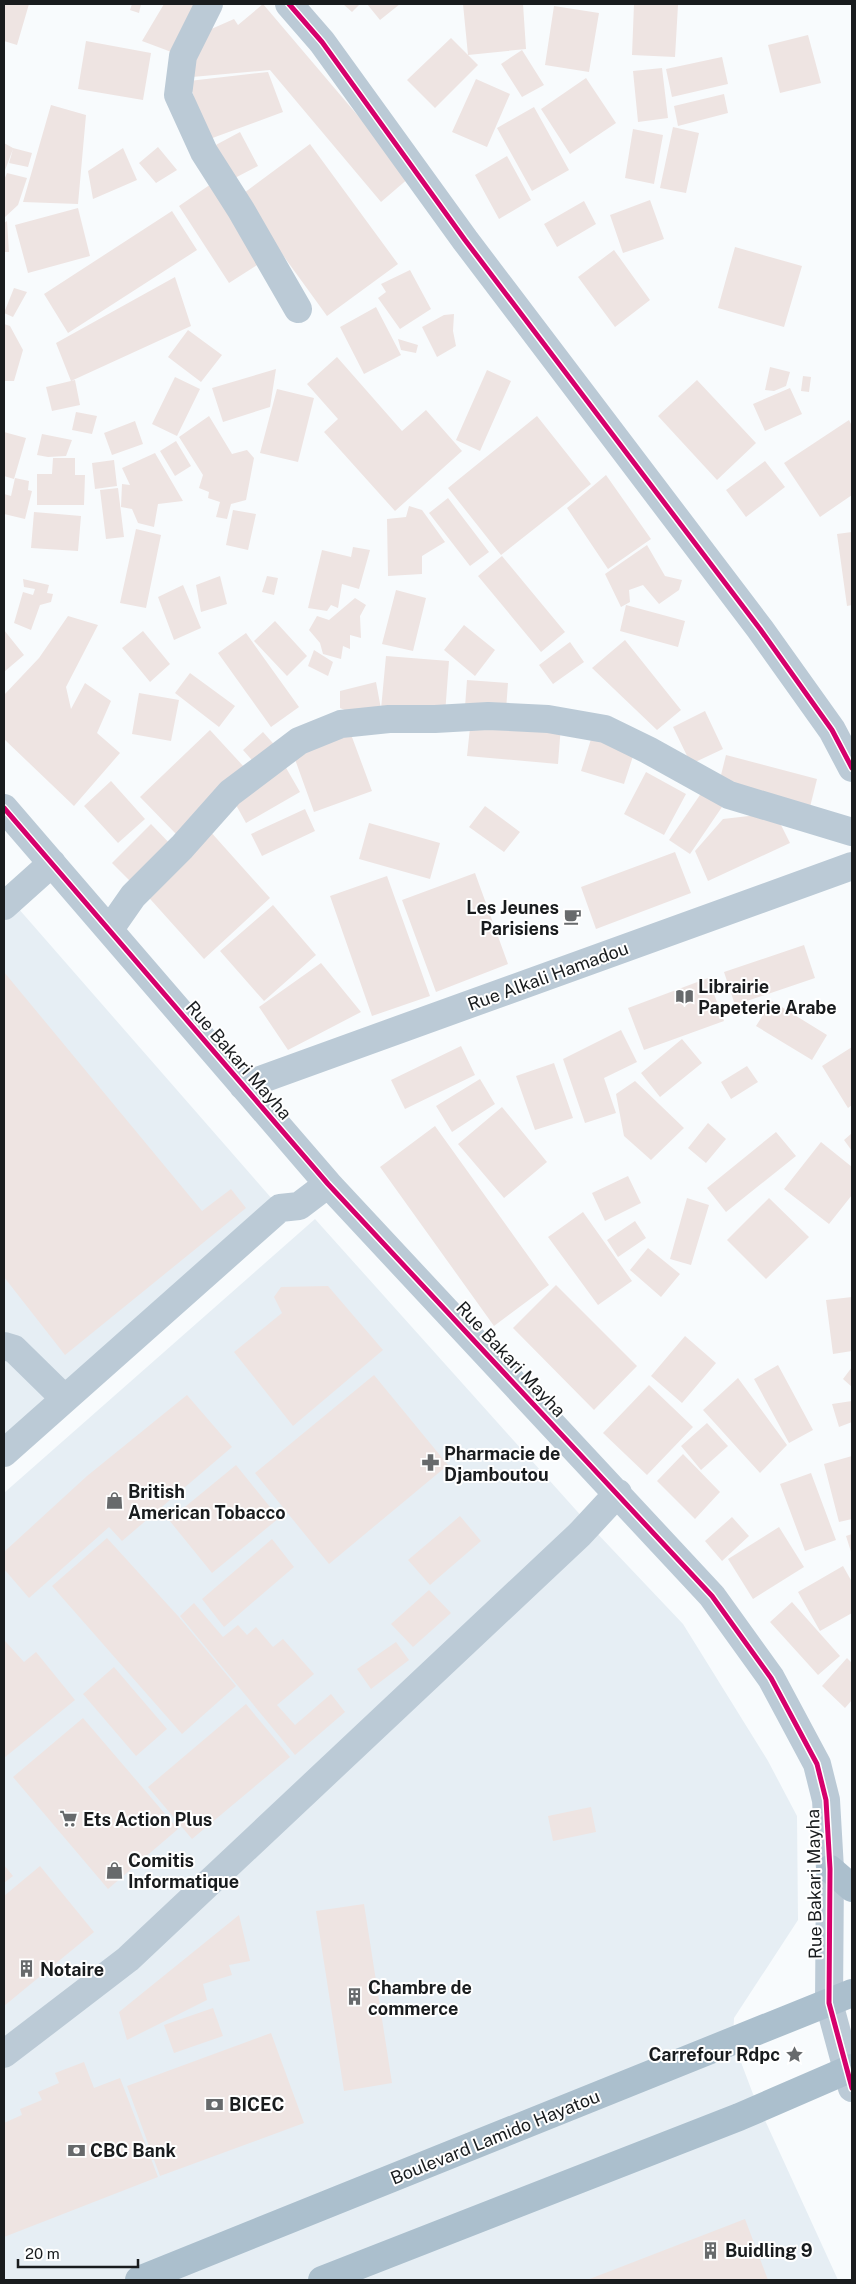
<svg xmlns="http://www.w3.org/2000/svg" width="856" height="2284" font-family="'Public Sans',sans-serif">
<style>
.built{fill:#e6eef4}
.building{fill:#eee4e2}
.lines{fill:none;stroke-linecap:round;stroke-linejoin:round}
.minor{stroke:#bbcad6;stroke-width:28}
.major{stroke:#abbfcd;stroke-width:28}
.cycleway-casing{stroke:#fff;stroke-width:8}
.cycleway{stroke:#d6006c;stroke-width:5}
.labels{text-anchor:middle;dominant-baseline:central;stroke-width:4;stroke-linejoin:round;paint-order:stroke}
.poi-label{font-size:18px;font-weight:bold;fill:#191c1e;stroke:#fff;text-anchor:start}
.street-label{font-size:18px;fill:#191c1e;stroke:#fff}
</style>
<rect width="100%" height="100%" fill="#f8fbfd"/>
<path class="built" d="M4 892 280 1208 4 1453Z
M315 1219 593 1529 683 1624 768 1761 797 1816 798 1920 734 2018 733 2041 753 2094 838 2280H4V1493Z"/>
<path class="building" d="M4 4H29L17 45 4 41Z
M132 4H141L139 13 130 10Z
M164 4H194L201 6 174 53 142 41Z
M263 4 410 177 381 202 270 70 192 77 200 34 234 19 238 25Z
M343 4H360L352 12Z
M367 4H400L380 20Z
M463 4H523L526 49 468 55Z
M634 4 678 5 675 57 632 55Z
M554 6 599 13 589 72 545 65Z
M808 35 821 83 780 93 768 45Z
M451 38 478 65 435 108 407 80Z
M86 41 151 53 143 100 78 89Z
M522 50 544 85 522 97 501 64Z
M722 57 728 84 672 97 666 69Z
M662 68 668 118 638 122 633 71Z
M268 72 283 112 207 140 189 81Z
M586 78 616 123 570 154 541 109Z
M476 79 510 94 487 147 452 132Z
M724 94 728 113 678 126 674 106Z
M51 105 86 115 78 204 23 202Z
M534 107 569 170 532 191 497 128Z
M673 127 699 133 686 193 660 188Z
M633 129 663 135 654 184 625 178Z
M240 132 258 166 229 181 212 147Z
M4 143 13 148 32 153 28 167 9 163 13 149 4 173Z
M310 144 398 264 327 316 240 196Z
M158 147 177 170 156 183 139 163Z
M123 148 137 180 93 199 88 171Z
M507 156 531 200 499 219 475 175Z
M7 173 27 178 18 205 4 218V180Z
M214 182 265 260 229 283 179 206Z
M650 200 664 239 623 253 610 215Z
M584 201 596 224 557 247 544 224Z
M78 208 90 256 28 273 15 225Z
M172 211 197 250 68 333 44 294Z
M7 221 9 252H4V223Z
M735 247 802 266 784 327 718 308Z
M614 250 650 300 615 327 578 277Z
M410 270 431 309 400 329 378 298 386 292 381 284Z
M175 277 191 326 71 381 56 343Z
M14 288 27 292 13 317 4 313Z
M376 307 401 355 364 374 340 327Z
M454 314 453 331 456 346 437 357 422 327 444 315Z
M4 324 10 326 23 350 14 381H4Z
M188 330 222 355 201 382 168 357Z
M398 339 418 345 416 353 401 350Z
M337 357 402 431 426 410 462 451 395 511 324 432 338 419 307 384Z
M770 367 790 372 786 386 774 391 765 390Z
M276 369 270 407 223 422 212 388Z
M487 370 511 381 480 451 456 440Z
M803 376 811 377 809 392 801 391Z
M175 377 200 389 177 436 152 424Z
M75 380 80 405 52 411 46 387Z
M697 380 756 443 717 480 658 416Z
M790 388 802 414 765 431 753 404Z
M277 389 314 398 298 462 260 453Z
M76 412 97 416 92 434 72 430Z
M209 416 232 454 247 450 254 458 246 500 231 504 227 519 216 517 220 502 208 498 209 492 199 488 203 475 179 437Z
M537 416 591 484 501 555 448 488Z
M849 420 852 426V495L820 517 784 463Z
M135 421 143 444 112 455 104 433Z
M4 432 26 438 14 479 4 476Z
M42 434 72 440 66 456 48 457 37 455Z
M176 441 191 466 175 476 160 451Z
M155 453 183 501 158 504 154 527 138 523 132 509 121 507 122 484 130 485 122 468Z
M53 458H75V475H85L84 505H37V474H52Z
M114 460 117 486 95 489 92 463Z
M765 461 785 487 746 517 726 490Z
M606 475 651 539 608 569 567 508Z
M15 478 29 481 28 490 32 491 25 519 4 514V494L11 496Z
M118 488 124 537 106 539 100 490Z
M448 498 489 552 470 566 429 513Z
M409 506 422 510 445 542 422 556V574L388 576 387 519 406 517Z
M233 510 256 514 248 550 226 545Z
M34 512 81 516 78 551 31 548Z
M136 529 161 535 146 608 120 603Z
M852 532V605L847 606 837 534Z
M647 545 665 576 682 580 679 590 659 604 643 585 629 590 630 602 621 607 605 574Z
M353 547 370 550 359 589 342 584 338 608 331 605 327 611 308 608 322 550 351 557Z
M502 556 565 632 541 652 478 576Z
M220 576 227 604 201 612 196 585Z
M267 576 278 578 274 595 262 592Z
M23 579 49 585 47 593 53 594 51 602 40 605 31 630 14 623 23 592 33 595 35 589 24 587Z
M183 585 201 628 174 640 158 597Z
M396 590 426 598 413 651 382 644Z
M355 598 366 605 360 616 361 638 350 635V649L343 646 341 659 323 654 320 643 309 630 317 616 329 620Z
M626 605 685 621 678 647 620 631Z
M68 616 98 625 66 687 71 709 85 683 111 701 97 733 120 753 74 806 4 739V695L39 658Z
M275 621 307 656 287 676 254 641Z
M464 625 495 650 475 676 444 650Z
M4 630 24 655 4 672Z
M143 631 170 664 150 682 122 648Z
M246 633 299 707 271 727 218 653Z
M625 640 681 710 657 730 592 668Z
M570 642 584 662 553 684 539 665Z
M314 650 333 662 328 676 308 666Z
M386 656 449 661 445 714 381 709Z
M190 673 235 706 219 727 175 693Z
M467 680 508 683 506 710 465 707Z
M376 682 381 709 357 715 340 708V691Z
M139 693 179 700 171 741 132 734Z
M705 711 723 749 691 764 673 727Z
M471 718 561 725 558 764 467 756Z
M349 729 372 791 314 812 292 751Z
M210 730 245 768 176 834 140 797Z
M263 732 279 750 259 768 243 750Z
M592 736 635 750 624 784 581 771Z
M726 755 817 779 809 811 718 787Z
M285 766 300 792 246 823 231 796Z
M646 772 686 794 664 835 624 814Z
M111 781 145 819 118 843 84 806Z
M702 792 722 807 690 854 669 840Z
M485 806 520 832 504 852 469 827Z
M305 809 315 831 262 856 251 834Z
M775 813 790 843 708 881 695 851 723 819Z
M369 823 440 843 430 879 359 859Z
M151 824 175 849 137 888 112 863Z
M209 830 270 898 204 959 143 891Z
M675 852 691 893 596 929 581 887Z
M475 873 508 964 436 992 402 900Z
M387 876 430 996 372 1016 330 896Z
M273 905 316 955 264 1001 220 951Z
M804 945 815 978 735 1005 724 972Z
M321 963 361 1012 288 1050 259 1007Z
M4 972 202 1211 231 1189 246 1208 65 1355 4 1277Z
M708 978 724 1021 644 1050 628 1008Z
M772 1001 827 1035 812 1060 756 1026Z
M621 1030 637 1062 604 1078 616 1113 585 1123 563 1059Z
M682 1039 702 1063 660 1097 641 1073Z
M461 1046 475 1075 405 1109 391 1080Z
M852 1047V1105L848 1108 822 1066Z
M554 1063 573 1118 535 1130 516 1076Z
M747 1066 758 1082 731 1099 721 1082Z
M480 1079 495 1104 452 1132 436 1106Z
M635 1081 684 1128 651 1160 624 1136 616 1094Z
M502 1107 547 1162 504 1198 458 1144Z
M708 1123 726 1139 706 1163 688 1148Z
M435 1126 549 1285 494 1326 380 1167Z
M776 1132 796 1156 726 1212 707 1188Z
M852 1133V1151L844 1140Z
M821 1142 852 1167V1195L829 1224 784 1189Z
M628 1176 641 1203 605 1221 592 1193Z
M687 1198 709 1205 691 1265 670 1259Z
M769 1198 809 1237 766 1279 727 1240Z
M583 1212 632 1281 598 1305 548 1237Z
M635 1221 646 1238 618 1257 607 1240Z
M648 1248 680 1274 661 1297 630 1270Z
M556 1285 637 1366 594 1410 513 1328Z
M328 1286 383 1350 293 1426 234 1352 282 1313 274 1297 281 1287Z
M852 1297V1351L833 1354 826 1300Z
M685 1336 716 1363 682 1403 651 1376Z
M778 1365 813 1430 789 1443 754 1379Z
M852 1367V1387L843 1379Z
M374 1375 448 1465 329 1564 255 1473Z
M738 1378 787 1445 760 1473 703 1410Z
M649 1385 693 1427 647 1475 603 1433Z
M187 1395 232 1447 122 1541 109 1527 29 1598 4 1569V1552L87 1476Z
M852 1401V1422L839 1427 832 1404Z
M707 1423 728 1446 701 1470 681 1446Z
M683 1454 720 1492 695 1519 657 1481Z
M852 1456V1519L839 1522 824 1464Z
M236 1465 279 1518 212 1573 169 1520Z
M811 1473 836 1540 805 1551 780 1484Z
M460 1516 481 1541 430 1585 408 1560Z
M732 1517 749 1536 722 1561 705 1541Z
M779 1527 804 1567 753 1599 728 1559Z
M852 1534V1555L846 1536Z
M107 1538 178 1616 236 1686 182 1734 52 1586Z
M272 1539 294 1567 224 1627 202 1599Z
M843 1566 852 1582V1613L820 1631 798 1592Z
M429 1590 451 1613 413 1647 391 1624Z
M792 1602 840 1656 818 1675 770 1622Z
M194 1603 223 1637 238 1625 247 1635 256 1627 273 1647 283 1639 314 1674 277 1705 295 1725 331 1694 345 1712 295 1755 180 1616Z
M5 1641 24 1662 36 1652 75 1700 4 1758Z
M396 1642 409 1660 371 1689 357 1669Z
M847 1658 852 1663V1700L845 1708 822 1686Z
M114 1667 167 1729 136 1756 83 1694Z
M246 1704 290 1757 192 1839 148 1787Z
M83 1718 178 1829 108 1889 13 1777Z
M591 1807 596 1832 553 1841 548 1816Z
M4 1865 13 1876 4 1883Z
M40 1866 94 1932 4 2006V1896Z
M364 1904 392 2083 344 2091 316 1911Z
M239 1915 250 1961 229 1965 232 1975 203 1984 207 2000 127 2040 119 2012Z
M213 2008 223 2036 174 2053 164 2025Z
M271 2033 304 2123 160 2176 127 2086Z
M84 2062 94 2088 120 2078 158 2177 4 2237V2123L22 2115 20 2109 42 2100 38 2092 59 2083 55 2073Z
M745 2219 768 2280H587Z"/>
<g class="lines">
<path class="minor" d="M209 4 183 56 178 95 204 152 241 210 298 309
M289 4 322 42 465 240 760 629 832 730 852 768
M4 808 328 1184 712 1596 771 1678 817 1764 826 1800 830 1869 829 2003 852 2088
M4 906 52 863
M110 929 133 896 182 847 230 793 299 741 341 724 389 719H435L488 716 548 719 605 729 648 750 729 795 852 832
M243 1086 852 866
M4 1346 14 1349 65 1399
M4 1453 280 1208 299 1206 328 1184
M4 2054 128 1959 580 1534 618 1493"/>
<path class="major" d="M830 1869 852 1888
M139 2280 852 1993
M322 2280 739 2117 852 2068"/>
<defs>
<path id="cycleway" d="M289 4 322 42 465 240 760 629 832 730 852 768
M4 808 328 1184 712 1596 771 1678 817 1764 826 1800 830 1869 829 2003 852 2088"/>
</defs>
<use href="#cycleway" class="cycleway-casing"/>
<use href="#cycleway" class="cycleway"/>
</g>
<defs>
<symbol id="cafe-bare" viewBox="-9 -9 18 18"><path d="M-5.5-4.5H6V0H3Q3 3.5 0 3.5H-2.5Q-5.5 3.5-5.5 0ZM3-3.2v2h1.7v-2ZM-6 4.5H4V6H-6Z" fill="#676a6c" stroke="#fff" stroke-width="2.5" paint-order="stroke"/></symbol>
<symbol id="library-bare" viewBox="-9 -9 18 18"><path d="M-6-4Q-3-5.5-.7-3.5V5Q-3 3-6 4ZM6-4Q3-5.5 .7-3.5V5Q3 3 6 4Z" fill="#676a6c" stroke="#fff" stroke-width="2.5" paint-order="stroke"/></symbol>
<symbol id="pharmacy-bare" viewBox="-9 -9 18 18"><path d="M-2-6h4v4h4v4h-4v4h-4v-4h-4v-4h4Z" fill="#676a6c" stroke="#fff" stroke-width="2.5" paint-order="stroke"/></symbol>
<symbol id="shop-bare" viewBox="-9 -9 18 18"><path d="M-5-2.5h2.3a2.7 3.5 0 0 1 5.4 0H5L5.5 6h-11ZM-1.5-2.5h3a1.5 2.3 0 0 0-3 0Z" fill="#676a6c" stroke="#fff" stroke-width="2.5" paint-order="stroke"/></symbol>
<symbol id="supermarket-bare" viewBox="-9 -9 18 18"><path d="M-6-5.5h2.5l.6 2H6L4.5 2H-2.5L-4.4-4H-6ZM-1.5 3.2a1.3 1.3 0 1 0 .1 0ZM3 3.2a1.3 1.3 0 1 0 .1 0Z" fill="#676a6c" stroke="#fff" stroke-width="2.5" paint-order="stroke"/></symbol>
<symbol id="building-bare" viewBox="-9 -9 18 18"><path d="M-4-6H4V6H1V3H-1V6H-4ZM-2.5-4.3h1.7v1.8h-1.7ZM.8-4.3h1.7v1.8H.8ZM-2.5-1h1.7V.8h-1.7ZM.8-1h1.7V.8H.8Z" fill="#676a6c" stroke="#fff" stroke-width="2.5" paint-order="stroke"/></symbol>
<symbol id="sight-bare" viewBox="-9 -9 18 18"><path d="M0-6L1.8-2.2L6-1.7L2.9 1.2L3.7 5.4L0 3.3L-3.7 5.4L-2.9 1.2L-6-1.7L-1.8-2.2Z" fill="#676a6c" stroke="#fff" stroke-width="2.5" paint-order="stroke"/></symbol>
<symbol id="bank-bare" viewBox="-9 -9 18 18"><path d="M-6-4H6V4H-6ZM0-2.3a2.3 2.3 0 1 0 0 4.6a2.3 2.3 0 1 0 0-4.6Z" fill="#676a6c" stroke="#fff" stroke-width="2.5" paint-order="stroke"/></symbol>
</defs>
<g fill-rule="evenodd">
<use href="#cafe-bare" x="560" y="904" width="25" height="25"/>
<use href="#library-bare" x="672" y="984" width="25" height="25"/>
<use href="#pharmacy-bare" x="418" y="1450" width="25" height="25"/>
<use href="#shop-bare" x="102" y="1488" width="25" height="25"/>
<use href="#supermarket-bare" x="56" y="1806" width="25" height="25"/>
<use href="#shop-bare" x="102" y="1858" width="25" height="25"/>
<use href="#building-bare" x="14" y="1956" width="25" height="25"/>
<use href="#building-bare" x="342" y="1984" width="25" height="25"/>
<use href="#sight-bare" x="782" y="2042" width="25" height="25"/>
<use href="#bank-bare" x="202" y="2092" width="25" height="25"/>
<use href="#bank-bare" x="64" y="2138" width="25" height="25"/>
<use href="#building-bare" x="698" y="2238" width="25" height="25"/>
</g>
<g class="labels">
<g class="poi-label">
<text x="559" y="907" text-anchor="end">Les Jeunes<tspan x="559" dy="21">Parisiens</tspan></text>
<text x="698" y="986">Librairie<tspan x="698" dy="21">Papeterie Arabe</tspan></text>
<text x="444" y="1453">Pharmacie de<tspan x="444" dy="21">Djamboutou</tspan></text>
<text x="128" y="1491">British<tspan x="128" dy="21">American Tobacco</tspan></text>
<text x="83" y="1819">Ets Action Plus</text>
<text x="128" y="1860">Comitis<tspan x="128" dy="21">Informatique</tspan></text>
<text x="40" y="1969">Notaire</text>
<text x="368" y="1987">Chambre de<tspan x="368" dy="21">commerce</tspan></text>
<text x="780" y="2054" text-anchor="end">Carrefour Rdpc</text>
<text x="229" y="2104">BICEC</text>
<text x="90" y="2150">CBC Bank</text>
<text x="725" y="2250">Buidling 9</text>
</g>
<g class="street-label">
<text transform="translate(548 976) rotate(-20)">Rue Alkali Hamadou</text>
<text transform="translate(239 1060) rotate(49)">Rue Bakari Mayha</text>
<text transform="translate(511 1359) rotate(47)">Rue Bakari Mayha</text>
<text transform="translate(814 1884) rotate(-91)">Rue Bakari Mayha</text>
<text transform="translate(495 2137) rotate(-22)">Boulevard Lamido Hayatou</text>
</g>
</g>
<rect width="856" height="2284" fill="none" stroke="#191c1e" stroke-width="10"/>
<path d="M18 2259v8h120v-8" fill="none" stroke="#191c1e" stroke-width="2.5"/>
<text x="25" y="2259" font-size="15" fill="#191c1e" stroke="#ffffff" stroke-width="4" paint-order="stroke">20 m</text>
</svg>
